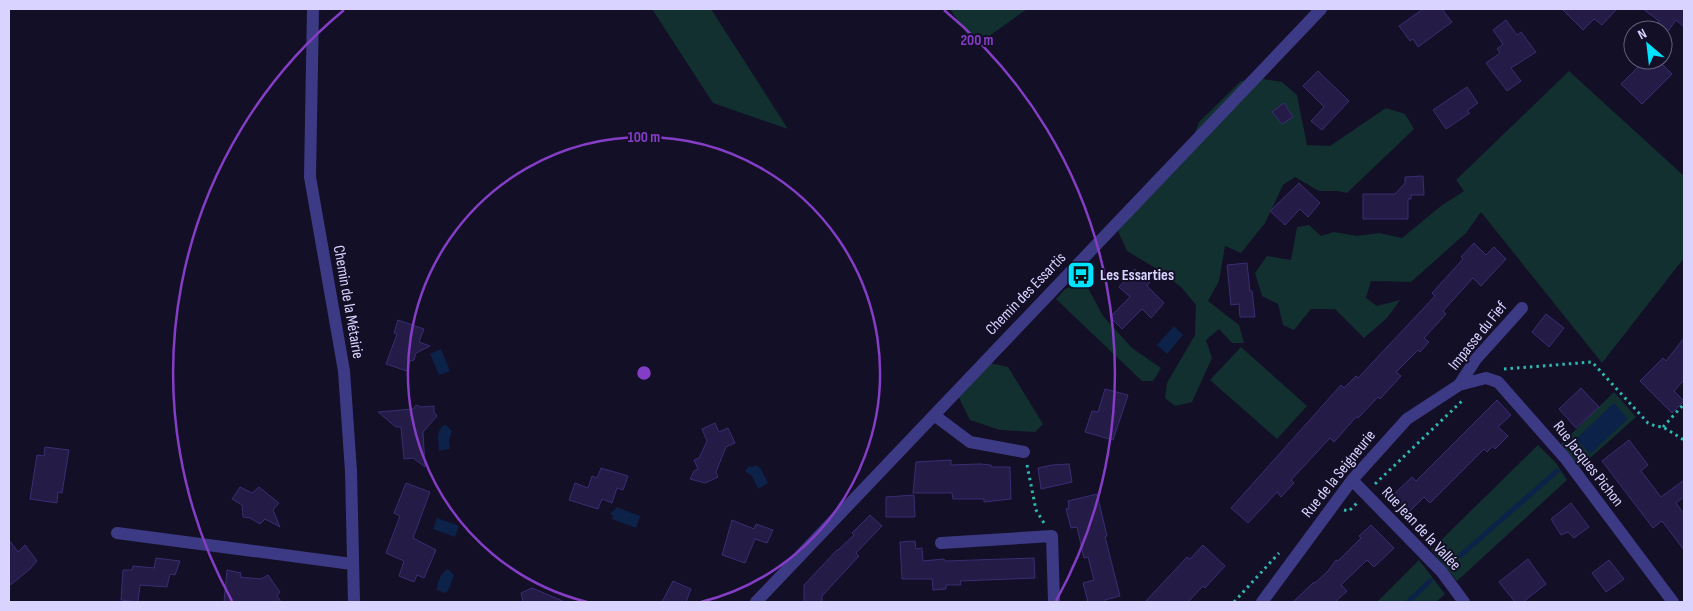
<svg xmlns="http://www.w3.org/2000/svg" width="1693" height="611" font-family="'Sofia Sans Condensed',sans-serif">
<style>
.green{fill:#12302f}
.water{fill:#0c2248}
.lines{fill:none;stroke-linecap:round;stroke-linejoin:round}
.stream{stroke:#0c2248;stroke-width:5}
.building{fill:#241b47;stroke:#3b2d73}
.path{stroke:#2fb8b0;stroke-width:3;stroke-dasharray:2.5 4;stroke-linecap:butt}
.minor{stroke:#3d3a85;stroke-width:12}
.ring{fill:none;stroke:#843dc5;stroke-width:2.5}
.labels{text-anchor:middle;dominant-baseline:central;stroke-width:4;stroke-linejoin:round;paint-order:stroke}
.poi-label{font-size:16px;font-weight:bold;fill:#d9d4ff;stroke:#130f26;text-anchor:start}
.street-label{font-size:16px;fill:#d9d4ff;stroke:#130f26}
.centre{fill:#843dc5;stroke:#130f26;stroke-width:2.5}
.ring-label{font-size:15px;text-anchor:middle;font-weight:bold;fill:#843dc5;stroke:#130f26;stroke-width:4;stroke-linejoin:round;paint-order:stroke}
</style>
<rect width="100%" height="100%" fill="#130f26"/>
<path class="green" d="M652 9H711L788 129 713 103Z
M950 9H1027L975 46Z
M1569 71 1684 176V258L1602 363 1481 212 1466 233 1411 282 1371 281 1366 298 1377 306 1400 300 1387 318 1364 338 1335 309H1311L1294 330 1283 325 1278 304 1262 296 1255 273 1267 256 1291 260 1297 227 1309 225 1321 236 1334 232 1357 236 1379 233 1402 238 1441 206 1464 191 1456 180Z
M1263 79 1282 82 1297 95 1307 145 1330 146 1386 108 1405 114 1414 129 1347 193 1338 191H1319L1295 177 1283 185 1265 223 1241 253 1225 246 1219 281 1208 301 1239 325 1244 343H1232L1219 329 1206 340 1212 358 1192 402 1175 406 1165 398 1167 383 1195 335 1196 305 1181 287 1157 269 1127 251 1118 231 1190 146 1199 122 1241 81Z
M1078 284 1088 288 1103 316 1132 348 1161 368 1153 381H1142L1056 299 1065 289Z
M1241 347 1307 406 1277 439 1210 380Z
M990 363 1008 367 1043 424 1035 432 1000 430 970 420 956 392Z
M1614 392 1636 417 1580 467 1561 444Z
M1538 445 1556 463 1567 480 1457 581 1431 550Z
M1419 560 1445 594 1436 602H1377Z"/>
<path class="water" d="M1174 326 1183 335 1167 354 1157 345Z
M441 349 450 371 439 375 430 354Z
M1614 403 1628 419 1590 454 1576 439Z
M444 425H446L452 431 449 440 450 449 439 451C438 441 436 431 444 425Z
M756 465 761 469 768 483 758 489 752 476 745 471 749 466 753 467Z
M616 507 640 516 636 528 612 519 613 516 610 513 615 510Z
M437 518 459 526 455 537 433 529Z
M448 569 454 575 448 591 445 593 437 590C437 582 441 572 448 569Z"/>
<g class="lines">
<path class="stream" d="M1461 555 1557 471
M1408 602 1430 581"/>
</g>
<path class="building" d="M1423 9H1442L1452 22 1418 47 1413 39 1410 41 1399 26Z
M1562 9H1617L1602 25 1594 19 1583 30Z
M1643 9H1684V27L1676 20 1668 31 1657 23 1659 21Z
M1506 20 1517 35 1521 32 1536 52 1511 68 1521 81 1507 91 1486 63 1500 53 1497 49 1503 44 1493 30Z
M1645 60H1658L1672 74 1642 104 1621 84Z
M1318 71 1349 101 1322 130 1311 121 1324 107 1303 86Z
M1467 87 1478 103 1467 111 1470 113 1446 129 1433 110Z
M1284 103 1293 117 1282 124 1272 112Z
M1423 176 1424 195H1411V199H1408V219H1363V194H1395L1405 183V177Z
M1299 183 1320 203 1308 217 1300 209 1285 225 1270 211Z
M1474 243 1486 255 1494 247 1506 259 1481 286 1473 278 1443 311 1446 314 1424 338 1429 342 1420 352 1418 350 1396 372 1401 376 1380 399 1378 397 1358 418 1356 417 1334 442 1330 438 1291 480 1294 483 1281 497 1277 492 1248 523 1231 508 1341 385 1344 388 1356 376 1358 378 1435 296 1432 293 1463 259 1461 257Z
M1247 263 1250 291H1252L1255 317H1240L1239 304 1231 305 1227 265Z
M1135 269 1150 282 1147 286 1164 303 1151 318 1142 309 1122 329 1110 317 1130 297 1119 287Z
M1546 314 1564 328 1549 347 1532 332Z
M398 320 424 329 419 342 430 346 416 353 414 360 410 361 407 371 386 364 397 334 394 333Z
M1684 338V380L1674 391 1684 401 1672 413 1640 381 1663 358 1666 361Z
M1581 388 1599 407 1576 428 1559 409Z
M1105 389 1128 395 1113 440 1085 432 1092 411 1098 412Z
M1497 400 1511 415 1498 427 1508 436 1495 449 1493 446 1487 452 1484 449 1430 503 1424 497 1409 512 1393 495 1412 477 1416 481Z
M416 405 421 407 434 406V412L437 416 423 432 425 467 413 458 404 459 401 427H396L378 412 413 409Z
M715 423 719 432 728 428 735 443 726 447 716 472 718 477 705 483 690 479 694 471 698 469 694 460 699 458 707 441 702 429Z
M1629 440 1648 465 1641 471 1661 497 1684 480V497L1676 503 1684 514V550L1662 521 1653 528 1602 461Z
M45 447 69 450 62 493 58 492 57 503 30 499 37 455 44 456Z
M951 460V465L980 464 991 465V467H1010L1011 499 984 502V499H953L952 493H913L916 462Z
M1069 464 1072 482 1041 489 1038 468 1052 465Z
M601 468 628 476 623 490 617 488 612 503 602 499 598 509 569 500 575 483 588 488 592 476 597 478Z
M406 483 430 492 413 538 436 550 424 578 417 575 414 582 399 576 404 561 386 553 400 516 394 513Z
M240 487 252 493 259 487 279 503 273 510 280 527 265 519 260 524 250 518 243 517 242 505 232 499Z
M1097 494 1107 536 1105 537 1120 596 1105 600 1106 602H1088L1083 583 1094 580 1088 557 1084 558 1077 527 1071 528 1066 509 1069 508 1068 501Z
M914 495 915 517H886V497Z
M1571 503 1589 527 1574 538 1568 532 1561 535 1551 519Z
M870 515 882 526 856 553 859 556 822 596V602H804V585L837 550H838L854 535 852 533Z
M732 520 754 529 756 524 773 530 767 543 755 539 745 563 722 555Z
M1371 525 1394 548 1374 567 1367 560 1341 585 1347 591 1335 602H1293L1314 582 1315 583 1328 571 1336 560 1338 561 1361 538 1359 536Z
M9 540 18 552 25 545 37 561 30 569 9 586Z
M915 541 916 549 922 548 923 561 944 559 945 561 1034 558 1035 578 960 581 961 585H946V589L933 590 932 579H902L900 542Z
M1203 545 1225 566 1205 588 1203 586 1188 602H1145L1187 557 1190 559Z
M156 558 180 561 175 575 170 574 167 587 140 585 138 602 121 600 123 570H132L133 566 154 568Z
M1528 559 1546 584 1523 602H1515L1499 582Z
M1609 560 1624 579 1606 592 1592 573Z
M227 570 241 573 240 577 261 579 268 575 280 592 277 596 281 602H224Z
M673 581 691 589 686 602H662Z
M532 588 565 602H523L521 593Z"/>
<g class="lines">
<path class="path" d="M1504 369 1592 362 1648 423 1655 426 1663 427 1684 440
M1663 427 1684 404
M1027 465 1036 510 1044 523
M1375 484 1463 400
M1344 510 1349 511 1357 503
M1234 602 1279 553"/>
<path class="minor" d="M313 9 310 177 344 371 351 471 354 602
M1459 385 1476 359 1522 308
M934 415 970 442 1024 452
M1352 480 1441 571 1464 602
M117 533 352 564
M941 543 1052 536 1054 602
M756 602 1321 9
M1262 602 1352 480 1407 419 1459 385 1486 378 1498 382 1565 458 1673 602"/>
</g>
<g class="ring">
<path d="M587 602A236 236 0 1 1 701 602"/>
<path d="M232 601A471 471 0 0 1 344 10M944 10A471 471 0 0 1 1056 601"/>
</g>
<defs>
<symbol id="bus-square" viewBox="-11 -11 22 22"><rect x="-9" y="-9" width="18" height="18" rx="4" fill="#00e5ff" stroke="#130f26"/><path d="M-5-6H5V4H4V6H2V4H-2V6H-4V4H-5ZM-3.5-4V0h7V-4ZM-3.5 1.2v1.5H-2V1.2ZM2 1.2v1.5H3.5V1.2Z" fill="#111"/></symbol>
</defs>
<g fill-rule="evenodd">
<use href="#bus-square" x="1065" y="259" width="32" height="32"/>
</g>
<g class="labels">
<g class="poi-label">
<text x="1100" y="275">Les Essarties</text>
</g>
<g class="street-label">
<text transform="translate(1026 294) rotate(-46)">Chemin des Essartis</text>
<text transform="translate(348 302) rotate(80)">Chemin de la Métairie</text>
<text transform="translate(1478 336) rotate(-51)">Impasse du Fief</text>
<text transform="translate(1588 464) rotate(52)">Rue Jacques Pichon</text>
<text transform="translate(1339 474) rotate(-51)">Rue de la Seigneurie</text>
<text transform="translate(1421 529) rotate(47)">Rue Jean de la Vallée</text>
</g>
</g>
<circle cx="644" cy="373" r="8" class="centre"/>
<g class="ring-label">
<text x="977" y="45">200 m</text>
<text x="644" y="142">100 m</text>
</g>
<rect width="1693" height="611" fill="none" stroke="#d9d4ff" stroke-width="20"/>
<g transform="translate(1648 45) rotate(332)"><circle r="24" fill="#130f26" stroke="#625e7d"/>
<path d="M0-4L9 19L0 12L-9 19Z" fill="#00e5ff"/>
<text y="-8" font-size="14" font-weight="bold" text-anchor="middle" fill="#d9d4ff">N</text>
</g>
</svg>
